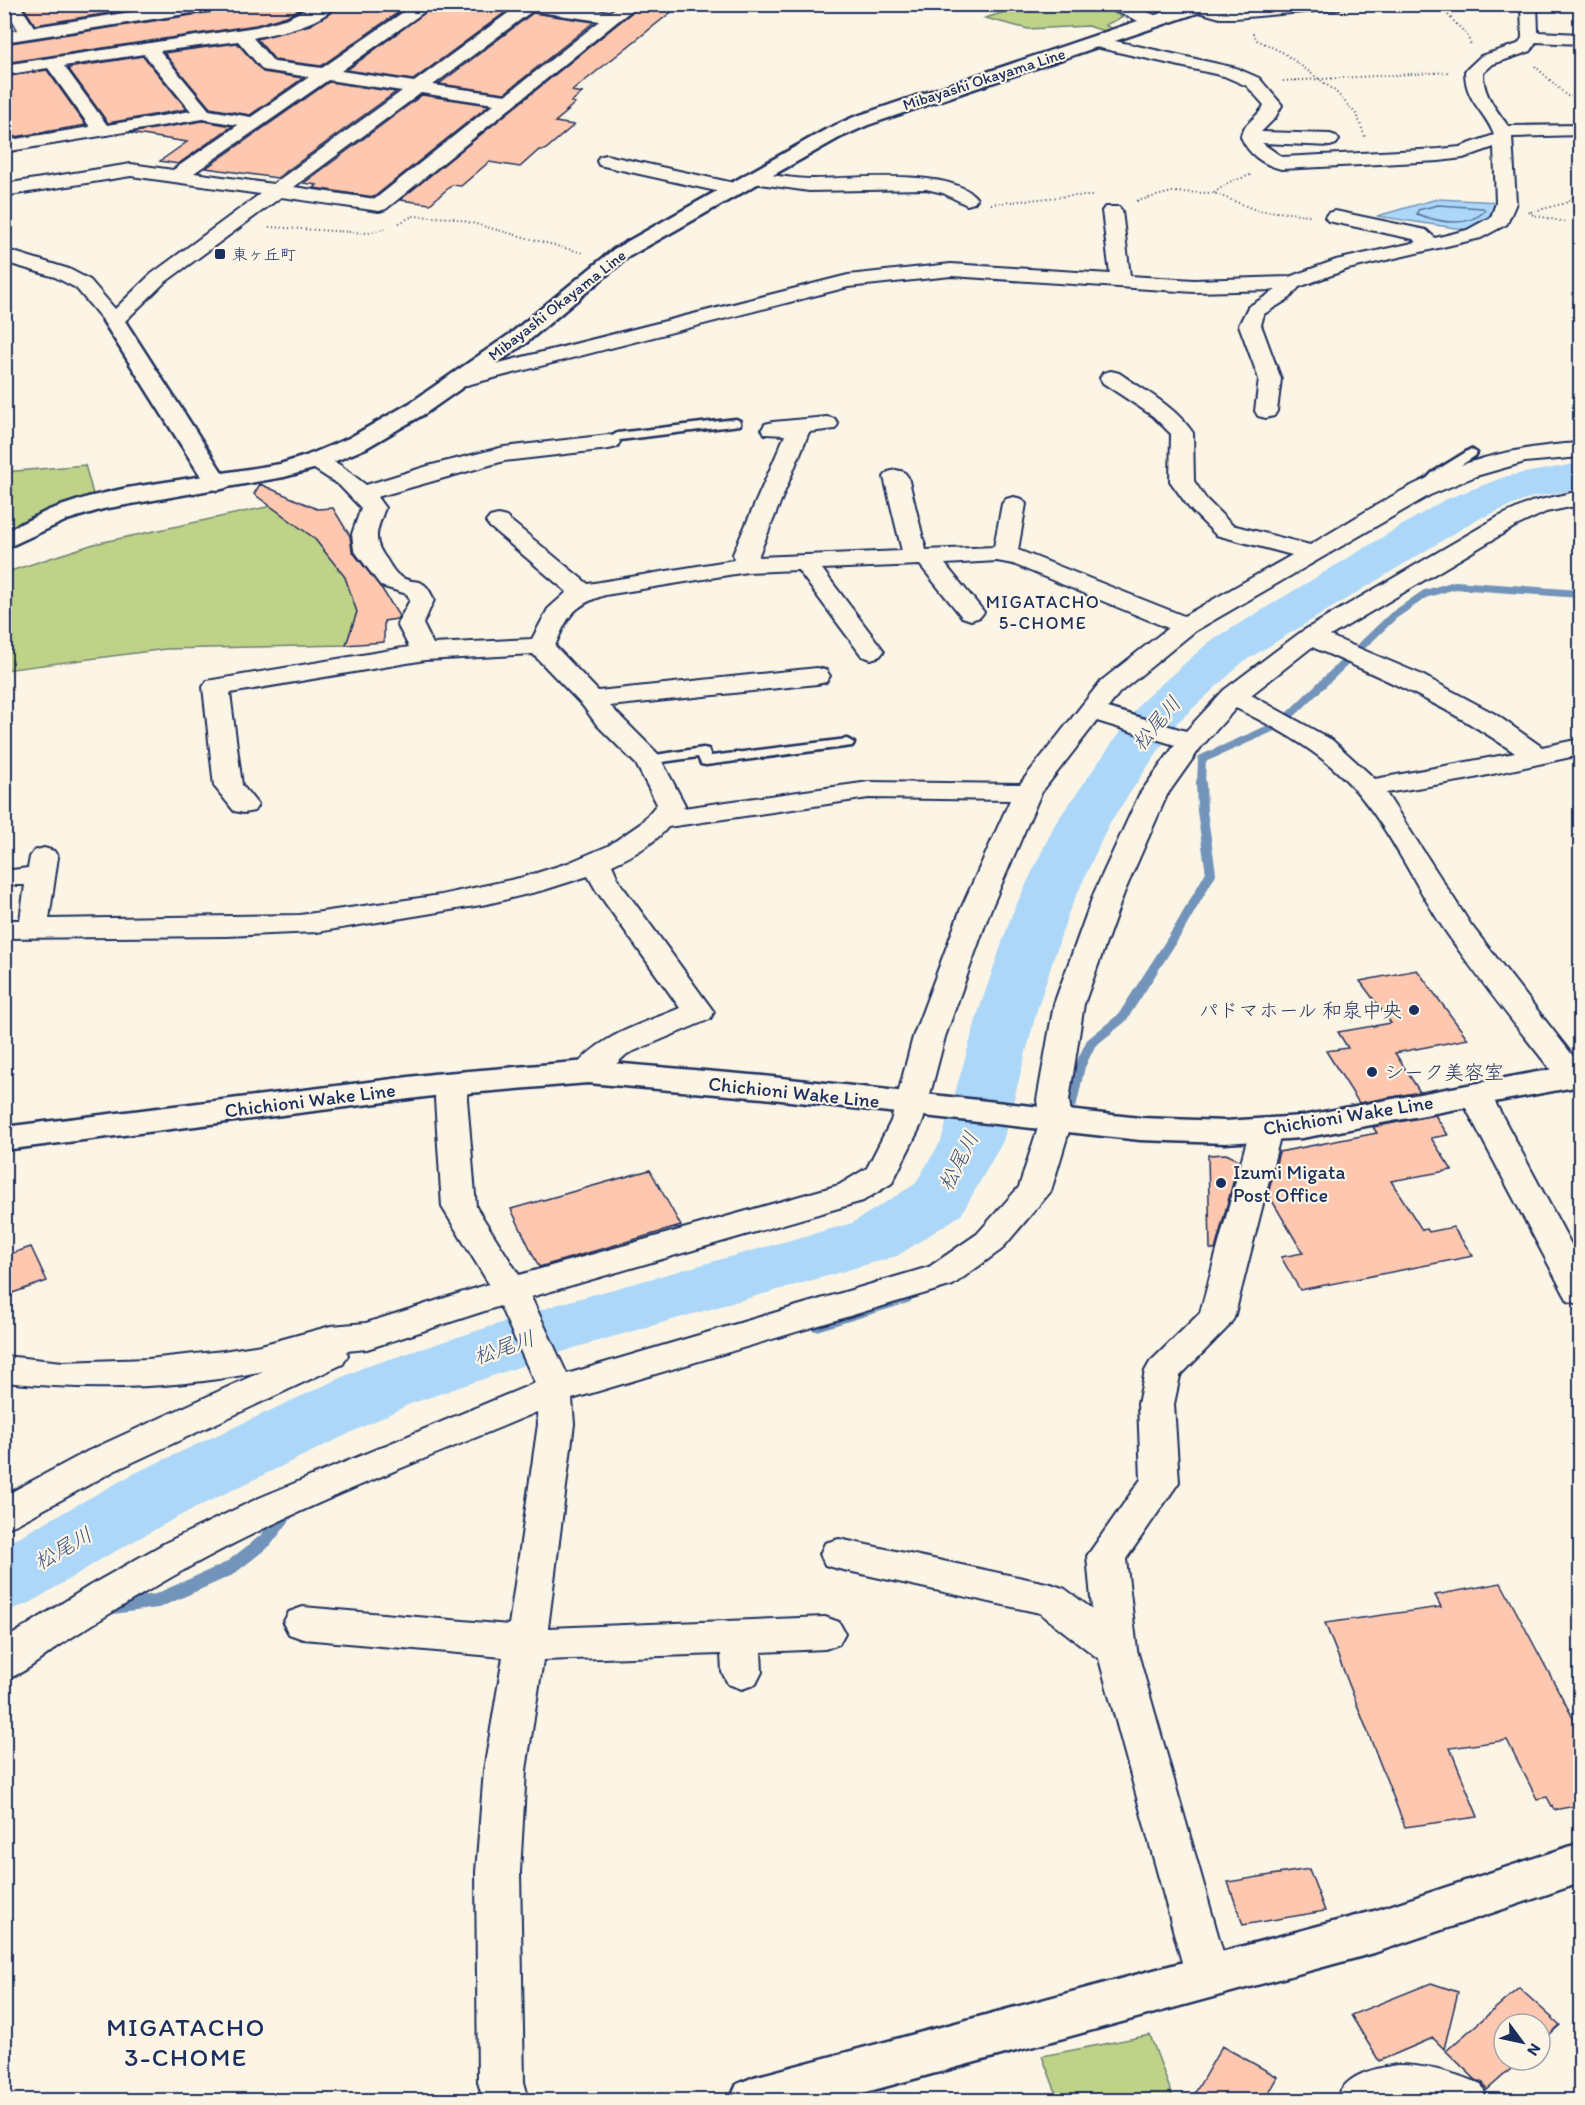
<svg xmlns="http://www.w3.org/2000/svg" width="1585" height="2105" font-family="Itim,'Klee One',sans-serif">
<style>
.green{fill:#bed388;stroke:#6c8173;stroke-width:1.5}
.water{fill:#add7f8;stroke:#7394ba;stroke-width:1.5}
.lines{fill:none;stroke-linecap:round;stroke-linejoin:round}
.shore{stroke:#55729c;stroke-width:1.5}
.stream-far2{stroke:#7394ba;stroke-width:8}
.stream-far1{stroke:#7394ba;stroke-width:10}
.stream{stroke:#7394ba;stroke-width:14}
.river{fill:#add7f8;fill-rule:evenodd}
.building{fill:#fdc8af;stroke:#1b2f5e;stroke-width:1.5}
.service-casing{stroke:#1b2f5e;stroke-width:5}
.minor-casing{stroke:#1b2f5e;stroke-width:4}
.tertiary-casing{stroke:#1b2f5e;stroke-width:5}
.secondary-casing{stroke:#1b2f5e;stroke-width:5}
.path{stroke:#1b2f5e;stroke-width:2;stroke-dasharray:1 3;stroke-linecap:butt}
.service{fill:#fcf5e5;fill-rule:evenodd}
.minor{fill:#fcf5e5;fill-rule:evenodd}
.tertiary{fill:#fcf5e5;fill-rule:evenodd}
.secondary{fill:#fcf5e5;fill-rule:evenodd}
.poi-dot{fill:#1b2f5e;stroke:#fcf5e5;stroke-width:2}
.labels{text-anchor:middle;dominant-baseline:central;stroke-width:4.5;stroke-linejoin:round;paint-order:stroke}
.far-street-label{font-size:16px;fill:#1b2f5e;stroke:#fcf5e5}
.far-poi-label{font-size:16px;fill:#1b2f5e;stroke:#fcf5e5;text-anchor:start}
.far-neighbourhood-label{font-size:18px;letter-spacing:1.5px;fill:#1b2f5e;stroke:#fcf5e5}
.poi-label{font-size:20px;fill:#1b2f5e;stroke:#fcf5e5;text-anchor:start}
.street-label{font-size:20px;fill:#1b2f5e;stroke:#fcf5e5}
.water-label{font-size:21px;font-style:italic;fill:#38517d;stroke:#fcf5e5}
.near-neighbourhood-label{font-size:26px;letter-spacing:1.5px;fill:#1b2f5e;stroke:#fcf5e5}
</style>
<rect width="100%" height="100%" fill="#fcf5e5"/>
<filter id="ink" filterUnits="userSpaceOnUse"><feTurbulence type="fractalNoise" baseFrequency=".0167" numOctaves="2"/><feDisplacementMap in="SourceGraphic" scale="12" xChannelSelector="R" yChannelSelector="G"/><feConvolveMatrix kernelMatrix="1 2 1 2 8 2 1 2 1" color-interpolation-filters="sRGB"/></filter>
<g filter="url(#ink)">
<path class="green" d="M1032 4 1096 5 1123 17 1105 25 1114 30 1107 32 1088 26 1028 29 985 18Z
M85 465 93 494 61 504 5 531V472Z
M271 506 314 538 345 577 357 612 346 645 166 649 5 670 4 573 94 544Z
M1150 2035 1174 2100H1059L1042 2056Z"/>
<path class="water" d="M1437 199 1499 202 1486 220 1468 230 1377 216Z"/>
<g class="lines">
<path class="shore" d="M1438 205 1483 208 1485 211C1467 228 1438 222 1417 214L1418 210Z"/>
<path class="stream-far2" d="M1289 716 1393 616 1425 594 1455 585 1580 594
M1201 784 1202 759 1276 726"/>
<path class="stream-far1" d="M1072 1103 1080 1066 1091 1043 1122 1018 1179 929 1211 873 1202 811 1201 782
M816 1326 907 1298"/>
<path class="stream" d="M112 1607 157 1601 229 1569 266 1540 289 1510"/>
<path class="river" d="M1580 463V489L1533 497 1476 520 1243 662 1177 723 1109 824 1068 914 1037 1010 1003 1141 961 1215 897 1256 577 1347 410 1404 185 1513 105 1557 30 1603 4 1612V1545L135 1473 362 1368 559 1304 852 1223 915 1184 941 1141 979 1010 1012 914 1055 824 1141 702 1209 642 1444 500 1507 476Z"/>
</g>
<path class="building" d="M46 4H102L105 8 127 4H165L35 25 24 8Z
M228 4H310L287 16 256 25 4 63V44L218 11Z
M339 4H410L321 66 275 60 257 39 310 25 331 13Z
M437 4H508L511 8 413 80 347 70Z
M641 5 675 9 572 91 582 93 571 102 575 103 566 111H568L555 122 574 125 545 150H539L520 167 489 162 461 186 452 185 430 204 400 200Z
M533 13 594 22 505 93 439 84Z
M237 43 263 72 303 78 250 115 210 108 164 53Z
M143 56 187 109 108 123 68 68Z
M47 70 86 125 15 137 4 119V77Z
M329 82 396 92 277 178 206 168Z
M422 95 489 105 374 197 314 188 317 185 304 183Z
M203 121 232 126 178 164 160 161 187 142 129 133Z
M260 484 317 509 333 508 350 536 352 551 382 589 399 616 397 619 384 621V642L346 645 357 612 345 577 314 538 254 494Z
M1417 970 1468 1039 1395 1053 1420 1092 1359 1103 1326 1051 1348 1048 1338 1032 1391 1023 1360 981Z
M1435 1115 1448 1135 1431 1138 1452 1170 1391 1181 1422 1230 1427 1229 1429 1232 1453 1227 1473 1256 1300 1290 1281 1257 1303 1253 1268 1194 1279 1152 1377 1133 1373 1127Z
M1226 1154 1239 1160 1215 1250 1210 1249 1208 1155Z
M650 1170 681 1226 539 1267 511 1209Z
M31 1247 47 1281 4 1296V1256Z
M1501 1583 1581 1733V1805L1554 1810 1547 1797 1537 1799 1507 1740 1450 1748 1478 1817 1405 1827 1325 1623 1441 1607 1435 1595Z
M1309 1869 1325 1911 1243 1925 1228 1882Z
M1431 1983 1458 1992 1444 2049 1433 2038 1379 2061 1351 2015Z
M1519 1988 1560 2025 1540 2043V2024H1504V2060H1521L1487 2090 1483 2083 1476 2080 1446 2051Z
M1222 2046 1278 2077 1265 2100H1191Z"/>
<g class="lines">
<defs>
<path id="service" d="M736 419 740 421V425L620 440 609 446 603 442 617 433Z
M1471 449 1477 453 1475 456 1440 479 1429 490H1421L1419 487 1432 473Z
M847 739 854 743 852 746 706 765 701 764 698 757 648 764 641 760 648 756 703 748 708 749 711 756Z"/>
<path id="minor" d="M4 4H19L34 27 183 4H226L218 9 4 42V32L18 30Z
M316 4H337C319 26 279 32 253 38L274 62 322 68 415 4H435L341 71 414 82 515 8 510 4H555L610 12 620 4H639L386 209 379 211 281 197 164 283 121 325 114 327 107 325 76 288 55 277 4 262V249L69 269 90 280 115 309 150 275 260 194 131 176 4 196V184L131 164 173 170 238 125 203 119 4 152V141L90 127 48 68 4 75V65L256 27 288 18ZM532 11 600 21 506 95 433 85ZM238 41 263 70 309 77 251 117 209 110 160 51ZM144 54 191 111 107 125 64 66ZM328 80 402 91 273 184 194 173ZM421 93 494 104 375 199 294 187Z
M1104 4H1128L1162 18 1164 22 1156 27 1150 26 1106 7Z
M1191 4H1207L1220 8 1276 4H1346L1338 9 1235 18H1220L1192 10 1190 7Z
M1521 4H1537L1538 32 1580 34V44L1536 42 1531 51 1493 64 1483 73C1483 95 1496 109 1508 126L1580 125V135L1512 137 1516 203 1507 224 1481 238 1348 269 1299 287 1290 298 1264 314 1261 325 1281 379 1277 411 1274 416 1266 418 1258 416 1255 411 1259 379 1239 325 1248 307 1276 290 1194 292 951 276 848 287 459 387 451 385 448 380 451 375 848 275 951 264 1110 274 1102 211 1105 207H1119L1122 211 1130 276 1194 280 1289 277 1336 260 1417 242 1413 239 1328 221 1325 217 1328 213 1335 211 1426 230 1435 238 1467 230 1491 217 1496 203 1494 147 1463 158 1439 161 1281 169C1262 164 1249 155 1241 137 1241 125 1259 117 1264 105L1247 86 1224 76 1091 46 1089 42 1091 38 1097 37 1236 68 1259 78 1282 105 1275 118 1261 132 1330 134 1336 136 1339 140 1336 144 1330 146 1262 143 1282 157 1439 149 1460 147 1494 135C1485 110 1465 102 1465 71L1481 56 1518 44 1522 38Z
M606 155 734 183 741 185 744 189 741 193 734 195 599 165 597 161 599 157Z
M753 172C772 175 793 179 812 179 849 179 954 167 977 199L974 203 967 205 943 193 926 189 809 191 746 182 744 178 746 174Z
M1111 371 1119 373C1145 391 1175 406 1193 433L1194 481 1206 499 1232 525 1310 545C1344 525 1378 503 1413 485 1465 459 1523 446 1580 443V457L1525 462 1476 476 1430 495 1195 631 1119 693 1108 708 1186 731 1224 690 1301 632 1498 517 1531 502 1580 491V505L1546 512 1514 527 1330 636 1420 674 1495 714 1542 747 1580 739V755L1465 780 1386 793 1471 925 1580 1065V1085L1573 1087 1562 1084C1523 1034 1482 985 1446 932 1412 882 1387 820 1343 777 1312 747 1274 727 1236 708L1201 747 1167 795 1124 893 1084 1004 1069 1100 1072 1121 1051 1191 1001 1250 953 1285 572 1399 574 1424 548 1628 825 1617 839 1622 845 1633 839 1644 825 1649 761 1652 762 1672 756 1684 742 1689 728 1684 722 1672 721 1654 543 1660 526 1770 520 1872 524 2082 529 2100H483L478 2082 476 1872 484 1770 503 1657 303 1639 289 1634 283 1623 289 1612 303 1607 509 1625 538 1424 537 1412C421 1461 301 1505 191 1566 148 1590 107 1615 66 1641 46 1654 27 1673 4 1680V1640L89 1586 165 1543 259 1498 535 1383 500 1306 367 1349 346 1351 348 1355 343 1364 114 1471 17 1524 4 1529V1496L88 1451 263 1371C179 1389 90 1391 4 1382V1356L63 1362 148 1359 223 1351 261 1345 331 1326 366 1323 489 1284 442 1207 435 1099 436 1083 441 1076 452 1073 463 1076 468 1083 467 1099 476 1207 519 1275 839 1185 867 1168 891 1121 913 1037 960 911 1010 800 869 798 668 827C654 844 632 856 612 865L620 883 714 1012 710 1019 627 1054 599 1079 588 1082 577 1079 572 1072C595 1036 643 1024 680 1008L596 890 588 876 544 890 487 904 317 932 226 936 4 938V920H20L25 885H4V871L28 868 30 857 34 851 44 848 54 851 58 857 49 919 300 915 441 895 524 877 568 863 608 846 640 824 657 804 636 764 597 725 583 706 533 654 425 660 230 693 242 785 258 805 254 811 244 813 234 811 214 786 203 687 207 681 409 647 397 624 410 600 407 594 381 586 354 550 352 534 361 508 339 485 308 465 305 460 308 455 316 453 340 465 366 485 428 466 504 447 609 435 617 437 620 442 617 447 609 449 504 461 377 497 385 508C377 530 371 540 387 560 390 565 394 572 398 575 416 588 422 572 434 600L423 624 433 644 532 639 548 609 567 592 490 527 486 522 490 517 498 515 506 517 588 584 734 560 733 554 785 435 765 434 762 429 765 424 773 422 827 417 835 419 838 424 835 429 809 432 758 557 902 551 884 477 888 472 896 470 904 472 908 477 926 550 994 547 1002 504 1006 499 1014 497 1022 499 1026 504 1018 550 1184 616 1292 555 1216 535 1190 509 1170 481 1171 434 1153 416 1103 383 1100 378 1103 373ZM997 561 1013 564 1168 628 1101 681 1020 784 869 782 683 808 685 805 658 754 610 706 817 684 826 682 830 676 826 670 817 668 598 691 555 646C567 617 573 605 605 595L747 572 798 570 862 656 871 659 880 656 884 651 822 569 920 565 962 617 971 620 980 617 984 612 945 564ZM1312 647C1383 678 1452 708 1515 753L1375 779 1332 740 1251 695ZM1097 721 1175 745 1139 795 1094 893 1054 1004 1037 1100 1040 1121 1019 1187 977 1234 929 1267 567 1374 531 1297 863 1201 892 1183 923 1121 945 1037 990 911 1041 793Z
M1475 1084 1486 1088 1491 1095 1580 1261V1304L1568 1301 1563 1292 1459 1095 1464 1088Z
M1266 1118 1278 1121 1282 1129 1234 1318 1228 1327 1180 1376 1174 1404 1179 1482 1126 1559 1137 1650 1230 1977 1224 1991 1208 1997 1192 1991 1186 1977 1099 1659 1040 1613 839 1569 825 1565 820 1554 825 1543 839 1539 1051 1584 1065 1589 1092 1609 1087 1556 1141 1479 1138 1404 1145 1371 1150 1362 1200 1313 1250 1129 1254 1121Z
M1397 2065C1427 2065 1454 2073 1481 2084L1488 2100H1336C1345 2075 1371 2069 1397 2065Z"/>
<path id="tertiary" d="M114 314 122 316 125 321 229 483 226 488 217 490 208 488 205 483 103 321 106 316Z
M1580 1843V1883L1374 1953 837 2100H730L737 2084 754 2077 1374 1911Z"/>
<path id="secondary" d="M1188 4H1214L1212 8 868 125 839 138 628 257 526 343 426 413 366 448 324 466 284 477 103 509 67 520 4 549V532L49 510 88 497 127 488 280 464 306 456 349 438 410 403 510 334 614 249 825 130 854 117Z
M588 1061 763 1076 1140 1118 1225 1121 1302 1116 1580 1064V1086L1302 1138 1225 1143 1140 1140 763 1098 588 1083 433 1096 4 1150V1127L433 1074Z"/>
</defs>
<use href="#service" class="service-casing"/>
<use href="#minor" class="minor-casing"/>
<use href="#tertiary" class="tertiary-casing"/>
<use href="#secondary" class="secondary-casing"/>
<path class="path" d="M1366 4 1444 11 1467 35 1471 45
M1253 33 1257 40 1284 53 1335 91 1357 115 1365 137
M1535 66 1567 96H1580
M1283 81 1450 72
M1214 193 1229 182 1251 175
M1137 201 1172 192 1214 193 1256 210 1310 215
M991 204 1068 196H1094
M1529 212 1533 215 1565 222
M1531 212 1569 202 1580 190
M399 223 413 216 453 218 583 253
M269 227 368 233 387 228"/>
<use href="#service" class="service"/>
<use href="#minor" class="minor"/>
<use href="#tertiary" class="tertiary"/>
<use href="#secondary" class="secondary"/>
</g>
</g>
<g class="poi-dot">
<rect x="214" y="248" width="12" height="12" rx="3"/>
<circle cx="1414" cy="1010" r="6"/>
<circle cx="1372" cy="1072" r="6"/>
<circle cx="1221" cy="1183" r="6"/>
</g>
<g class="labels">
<g class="far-street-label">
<text transform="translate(984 79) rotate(-18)">Mibayashi Okayama Line</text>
<text transform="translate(557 305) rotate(-38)">Mibayashi Okayama Line</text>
</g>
<g class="far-poi-label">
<text x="232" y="254">東ヶ丘町</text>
</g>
<g class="far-neighbourhood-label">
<text x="1043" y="602">MIGATACHO<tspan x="1043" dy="21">5-CHOME</tspan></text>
</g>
<g class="poi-label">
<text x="1402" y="1010" text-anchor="end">パドマホール 和泉中央</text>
<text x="1384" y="1072">シーク美容室</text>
<text x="1233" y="1172">Izumi Migata<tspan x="1233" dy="23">Post Office</tspan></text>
</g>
<g class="street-label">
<text transform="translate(794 1092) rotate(6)">Chichioni Wake Line</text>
<text transform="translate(310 1100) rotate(-7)">Chichioni Wake Line</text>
<text transform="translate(1348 1115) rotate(-9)">Chichioni Wake Line</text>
</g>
<g class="water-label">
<text transform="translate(1156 723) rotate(-50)">松尾川</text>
<text transform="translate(958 1161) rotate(-63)">松尾川</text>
<text transform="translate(504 1347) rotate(-19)">松尾川</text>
<text transform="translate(63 1548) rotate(-30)">松尾川</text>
</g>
<g class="near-neighbourhood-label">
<text x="186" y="2027">MIGATACHO<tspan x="186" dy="30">3-CHOME</tspan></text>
</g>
</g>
<rect width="1585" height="2105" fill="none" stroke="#fcf5e5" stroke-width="24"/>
<rect x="12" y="12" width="1561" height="2081" fill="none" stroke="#1b2f5e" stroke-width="2" filter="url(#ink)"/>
<g transform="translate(1522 2042) rotate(123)"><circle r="28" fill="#fcf5e5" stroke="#a2a6af" stroke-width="1.5"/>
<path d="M0-4.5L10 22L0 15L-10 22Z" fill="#1b2f5e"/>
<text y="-9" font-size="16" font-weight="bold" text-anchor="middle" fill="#1b2f5e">N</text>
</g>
</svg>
